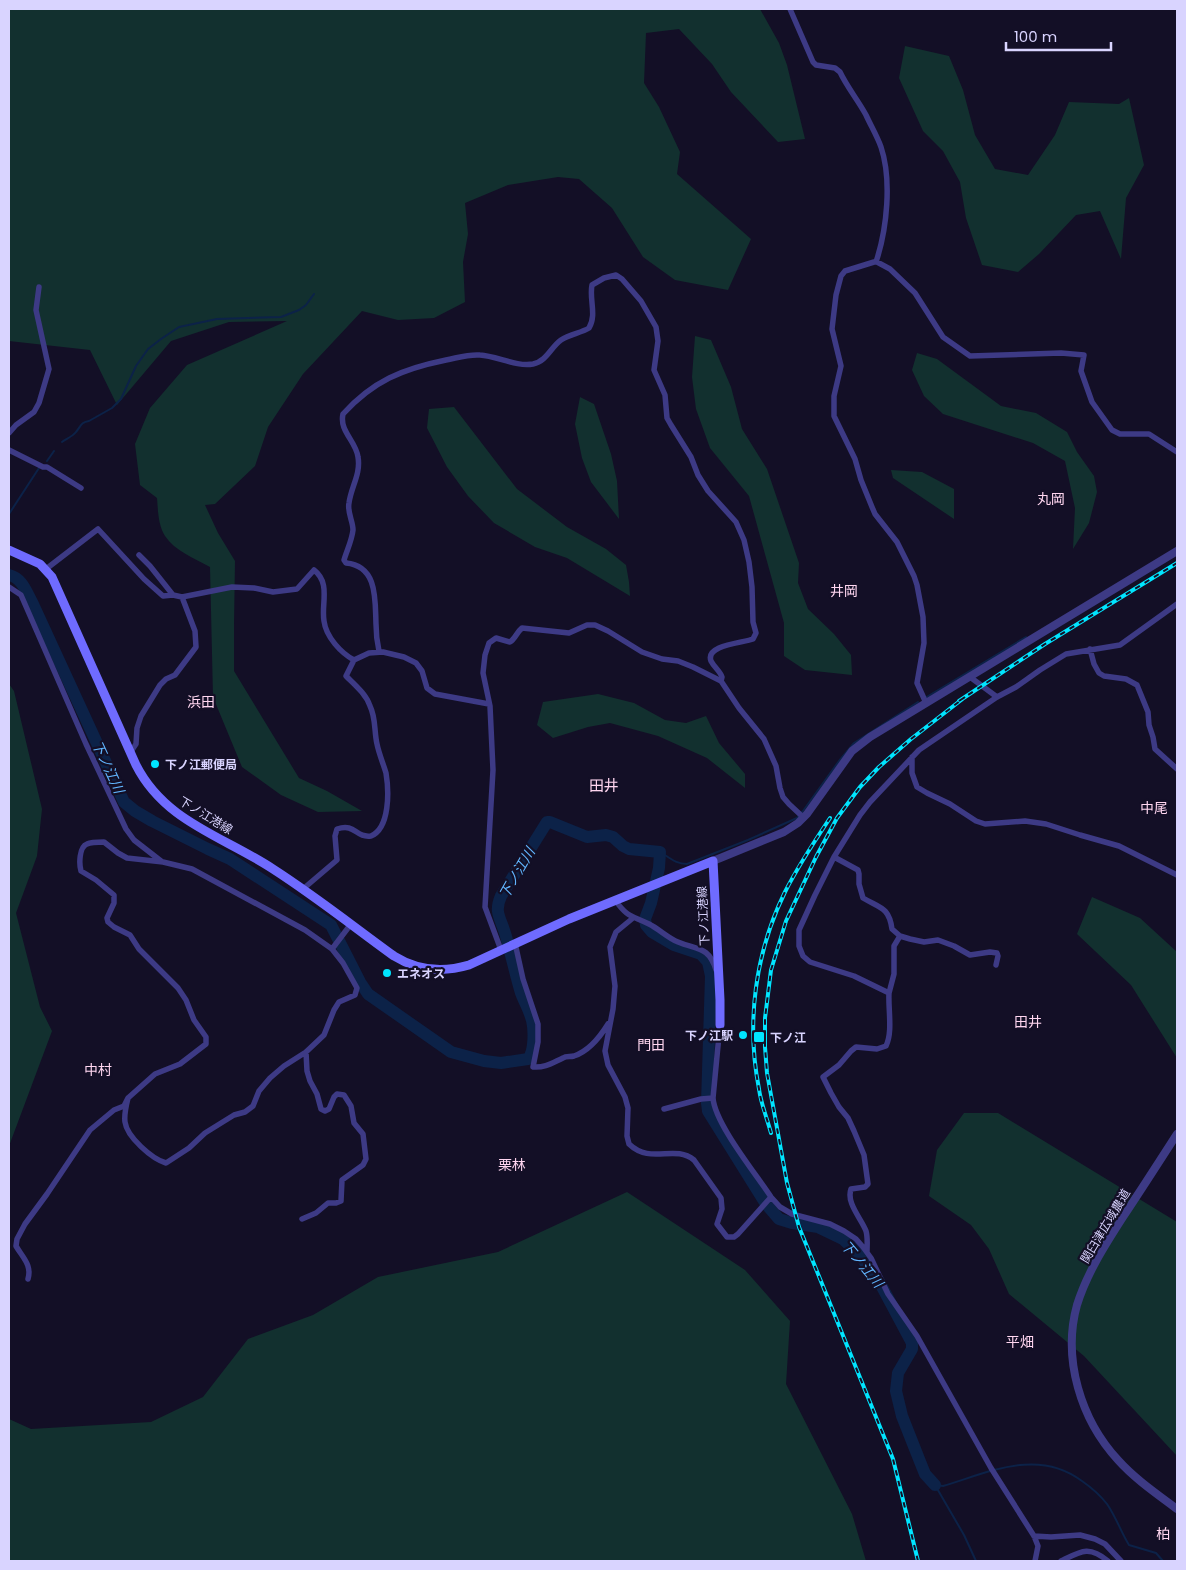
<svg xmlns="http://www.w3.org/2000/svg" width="1186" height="1570" font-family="Poppins,'Noto Sans JP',sans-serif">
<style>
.green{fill:#12302f}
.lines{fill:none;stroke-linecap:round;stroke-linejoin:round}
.stream{stroke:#0c2248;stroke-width:2}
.river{stroke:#0c2248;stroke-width:12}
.minor{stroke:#3d3a85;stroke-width:5.5}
.tertiary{stroke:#3d3a85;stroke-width:8}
.secondary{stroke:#6f6bff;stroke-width:9}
.rail-casing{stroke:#00e5ff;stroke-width:4}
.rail{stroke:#130f26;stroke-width:2;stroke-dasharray:5.5;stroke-linecap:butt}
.poi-dot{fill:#00e5ff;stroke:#130f26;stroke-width:2}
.labels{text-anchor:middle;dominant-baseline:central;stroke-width:4.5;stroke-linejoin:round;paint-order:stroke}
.poi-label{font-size:12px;font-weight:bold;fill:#d9d4ff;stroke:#130f26;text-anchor:start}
.street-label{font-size:12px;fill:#d9d4ff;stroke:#130f26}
.neighbourhood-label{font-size:14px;fill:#ffd6f0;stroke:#130f26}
.water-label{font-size:14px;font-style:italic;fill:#62b6ff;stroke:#130f26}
.quarter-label{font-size:15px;fill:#ffd6f0;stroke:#130f26}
</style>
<rect width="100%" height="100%" fill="#130f26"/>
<path class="green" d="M9 9H760L779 43 787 65 805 139 778 142 731 92 712 64 679 29 646 33 644 83 659 107 680 152 677 174 751 239 728 290 675 280 643 257 612 208 579 179 558 177 508 185 465 203 468 234 463 262 465 302 434 318 398 320 362 311 303 374 268 427 255 466 215 504 205 505 218 533 235 561 234 624V671L299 778 327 791 362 811 318 812 281 795 242 767 213 697 210 567C194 558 175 551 165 536 158 525 158 510 157 498L140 485 135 444 150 408 187 365 287 321 229 322 171 341 117 405 90 350 9 341Z
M905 46 949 56 963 90 975 135 995 169 1028 175 1055 135 1069 102 1119 104 1129 98 1144 165 1126 198 1121 259 1100 211 1076 215 1039 254 1018 272 982 265 966 218 960 182 943 151 923 131 899 78Z
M695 336 711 340 731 387 742 429 767 469 799 563 798 583 808 609 834 634 851 655 852 675 805 670 784 656V623L749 496 710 448 696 409 692 377Z
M917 353 937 359 1001 406 1036 413 1067 432 1077 452 1094 476 1097 492 1089 523 1073 549 1075 508 1065 461 1033 443 943 414 924 396 912 370Z
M580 397 594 404 611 454 617 481 619 519 591 482 582 458 575 424Z
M454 407 517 489 567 527 606 549 626 565 629 582 630 596 567 558 535 547 494 523 468 496 447 467 427 428 429 409Z
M891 470 922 472 954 489V519L893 478Z
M9 684 14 691 42 809 37 856 16 913 40 1007 52 1031 9 1146Z
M598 694 634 703 665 720 686 723 706 716 719 743 745 774V788L707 758 658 736 610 723 588 727 553 738 537 725 543 702Z
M1092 897 1140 918 1177 952V1058L1131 985 1077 934Z
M964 1113H998L1177 1222V1456L1084 1356 1009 1294 989 1249 971 1225 929 1196 937 1150Z
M627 1192 745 1270 790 1321 786 1384 852 1514 866 1561H9V1419L31 1429 151 1422 203 1397 248 1339 313 1315 378 1277 498 1252Z"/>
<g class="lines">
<path class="stream" d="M62 442C66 439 73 436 76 432 81 426 81 422 89 421L112 408 121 399 136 366 148 349 161 339 179 327 217 319 281 317 299 310 306 305 314 294
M47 461 54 451
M9 514 39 468
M925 698 1026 637
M660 852C669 857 675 864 687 864L748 840 797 818 803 811 839 761 854 743 918 702
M935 1485 943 1486C990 1472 1038 1448 1082 1481 1092 1488 1100 1495 1107 1504 1116 1517 1121 1532 1129 1545L1156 1553 1163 1561
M935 1485 964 1535 976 1561"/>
<path class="river" d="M9 575C22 578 26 591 32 602L124 802 135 811 152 821 208 849 230 859 331 925 360 982 368 994 451 1052 484 1061 501 1063 528 1059C534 1052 534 1035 533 1026 532 1014 525 1004 521 993 515 973 511 953 505 933 500 917 494 912 501 896L547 822H550L587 837 606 835 613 837 623 846 629 849 660 852 659 868 651 903 645 919 646 925 652 932 674 945 701 954 708 962 711 976 707 1103 708 1111 766 1204 779 1219 792 1223 818 1227 843 1239 859 1254 880 1283 912 1343V1349L898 1373 896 1391 902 1416 919 1459 925 1474 935 1485"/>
<path class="minor" d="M790 9 813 62 816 65 835 68 840 72C847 87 858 100 866 115 871 126 877 136 881 147 892 180 887 229 876 262
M9 433 16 425 34 412 39 403 49 369 36 310 39 287
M9 450 43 467H47L81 488
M139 555 150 566 173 595
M46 569 98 529 144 579 163 596 173 595 182 597
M9 587 21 595 86 744 126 829 134 840 161 861
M1090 649 1094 664 1099 673 1104 676 1126 679 1137 685 1148 712 1149 725 1153 737 1155 749 1177 769
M379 651C377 642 376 633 376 624 375 600 378 566 346 563L344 560C347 550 352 540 353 530 353 521 347 512 349 503 351 487 361 474 358 457 356 441 339 431 343 414 373 381 402 369 446 360 457 358 468 354 480 355 497 356 516 367 533 364 547 361 551 347 561 340 570 334 581 333 589 328 597 315 589 299 592 285L604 278 616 275 622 279 641 301 656 327 658 341 654 370 665 395 667 418 671 425 691 457 698 475 708 491 736 522 744 540 749 562 752 587 753 622 756 633 753 639C743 643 705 645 711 661 714 667 720 671 722 677L721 681
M970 677 997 697
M926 703 917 683 924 643 923 617 917 585 914 576 897 542 875 514 872 507 861 480 855 459 834 416V396L841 366 832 329 836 295 841 276 845 271 874 262H877L890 269 915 293 943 337 970 356 1061 353 1084 355 1081 371 1092 402 1112 430 1120 434H1149L1177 452
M130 753 136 744 137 728 141 716 160 685 166 679 175 675 196 647 195 631 182 597 232 587 254 588 273 592 297 589 314 570C331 583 321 604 324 621 326 637 341 653 354 660
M912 757V773L917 787 927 793 950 804 976 821 985 824 1025 821 1046 824 1080 835 1119 846 1177 875
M834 857 858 870 859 874V884L863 898C880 908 889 907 892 929L900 936 910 939 924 942 938 940 954 946 970 955 990 952 997 953 998 956 996 965
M303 889 337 860 335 836 337 829C356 823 355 838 371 836 390 828 389 791 386 773 383 763 379 754 377 744 374 731 376 718 370 706 366 694 355 685 346 676L354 660 369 653 383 652 404 657 416 663 422 671 427 688 435 694 489 704
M615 900C628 918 631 915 649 924 659 929 668 938 678 942 697 950 709 946 716 970
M633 918 616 932 610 947 615 986 613 1009 605 1051 608 1065 625 1097 628 1108 627 1136 629 1144C651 1165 674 1144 694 1160L721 1198 722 1209 717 1224 727 1237H734L738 1234 771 1197
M515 943 523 979 538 1024V1042L533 1067C545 1068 552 1063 563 1058 566 1056 570 1057 574 1056 589 1051 600 1037 608 1024
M332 949 351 924
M501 950 485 907 493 770 490 706 483 673 485 655 489 643 496 638 510 642C515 639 517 632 522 628L569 633 587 625H595L608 631 642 652 662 659 678 661 693 667 721 681 739 708 764 739 776 766 780 788 783 797 789 804 804 818
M889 993 894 974V946L900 936
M720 1025 713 1098C715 1124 756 1174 771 1197L780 1207 792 1214 830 1224 844 1231 856 1239 863 1247 871 1258 888 1294 917 1336 991 1468 1034 1536 1038 1546 1035 1561
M664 1109 701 1099 713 1098
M302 1219 316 1213 328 1203H336L341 1201 342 1180 363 1165 366 1159 363 1134 354 1123 351 1106 344 1095 337 1094 334 1097 329 1109 325 1111 321 1109 317 1094 310 1081 307 1071 306 1052
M867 1252C867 1245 868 1238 866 1231 861 1218 846 1203 851 1189L865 1187 868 1184 864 1155 854 1131 848 1118 839 1107 831 1093 823 1077 839 1065 851 1051 856 1047 877 1049 886 1046C893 1032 888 1009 889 993L854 976 810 962 803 956 799 946V930L815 895 834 857 860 815 870 802 919 750 997 697 1016 687 1040 670 1066 654 1120 645 1177 604
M28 1279C32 1265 23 1258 16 1246L17 1239 25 1224 47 1194 90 1130 114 1110 124 1106 128 1098 155 1074 180 1064 206 1044V1037L194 1020 186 1000 178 988 139 949 130 935 114 927 108 922 107 918 114 903V895L96 880 81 871C79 864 79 847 87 844 91 842 99 842 104 842L118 853 127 858 163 862 192 869 305 930 332 949 343 963 357 988 355 995 339 1002 334 1010 324 1035 306 1052 284 1066 270 1078 259 1091 253 1106 245 1112 234 1115 205 1133 189 1148 166 1163C152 1159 127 1137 125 1122 124 1115 126 1106 128 1098
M1034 1536 1051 1537 1080 1535 1095 1539 1105 1544 1121 1561
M1061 1561C1081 1551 1089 1545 1108 1561"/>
<path class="tertiary" d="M713 861 784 832 798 823 807 814 852 751 870 737 1177 551
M1177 1134C1159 1162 1141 1190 1123 1217 1105 1245 1087 1273 1077 1305 1062 1359 1081 1420 1118 1460 1135 1479 1157 1494 1177 1509"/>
<path class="secondary" d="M9 550 40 564 52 577 136 765C165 822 223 836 273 869 315 896 354 927 394 956 418 971 442 973 469 965L569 919 713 861 720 1000V1025"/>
<defs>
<path id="rail" d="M959 701 1045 644 1177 563
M771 1133C767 1118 761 1104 759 1089 746 1023 755 953 785 892 798 866 814 842 830 818
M918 1561 893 1459 799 1227 787 1183 767 1073 765 1047V1018L771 970 786 921 816 857 837 818 860 787 879 767 911 739 965 697"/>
</defs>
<use href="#rail" class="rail-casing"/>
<use href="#rail" class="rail"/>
</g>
<g class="poi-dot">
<circle cx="155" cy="764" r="5"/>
<circle cx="387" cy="973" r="5"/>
<circle cx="743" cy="1035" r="5"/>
<rect x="753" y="1031" width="12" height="12" rx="2.5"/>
</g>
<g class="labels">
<g class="poi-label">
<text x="165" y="764">下ノ江郵便局</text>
<text x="397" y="973">エネオス</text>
<text x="733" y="1035" text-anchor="end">下ノ江駅</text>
<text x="770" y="1037">下ノ江</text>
</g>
<g class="street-label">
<text transform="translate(206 815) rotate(31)">下ノ江港線</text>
<text transform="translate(703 916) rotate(-93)">下ノ江港線</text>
<text transform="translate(1105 1226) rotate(-59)">関臼津広域農道</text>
</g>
<g class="neighbourhood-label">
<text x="1051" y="499">丸岡</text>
<text x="844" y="591">井岡</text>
<text x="201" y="702">浜田</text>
<text x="1154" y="808">中尾</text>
<text x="1028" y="1022">田井</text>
<text x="651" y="1045">門田</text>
<text x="98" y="1070">中村</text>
<text x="512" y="1165">栗林</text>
<text x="1020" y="1342">平畑</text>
<text x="1163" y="1534">柏</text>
</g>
<g class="water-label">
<text transform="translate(108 767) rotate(65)">下ノ江川</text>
<text transform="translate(517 873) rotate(-60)">下ノ江川</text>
<text transform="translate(862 1264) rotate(50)">下ノ江川</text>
</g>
<g class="quarter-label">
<text x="604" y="785">田井</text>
</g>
</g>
<rect width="1186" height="1570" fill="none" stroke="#d9d4ff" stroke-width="20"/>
<path d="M1006 42v8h105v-8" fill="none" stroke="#d9d4ff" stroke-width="2.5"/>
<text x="1014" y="42" font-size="15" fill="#d9d4ff" stroke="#130f26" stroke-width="4" paint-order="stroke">100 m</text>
</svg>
